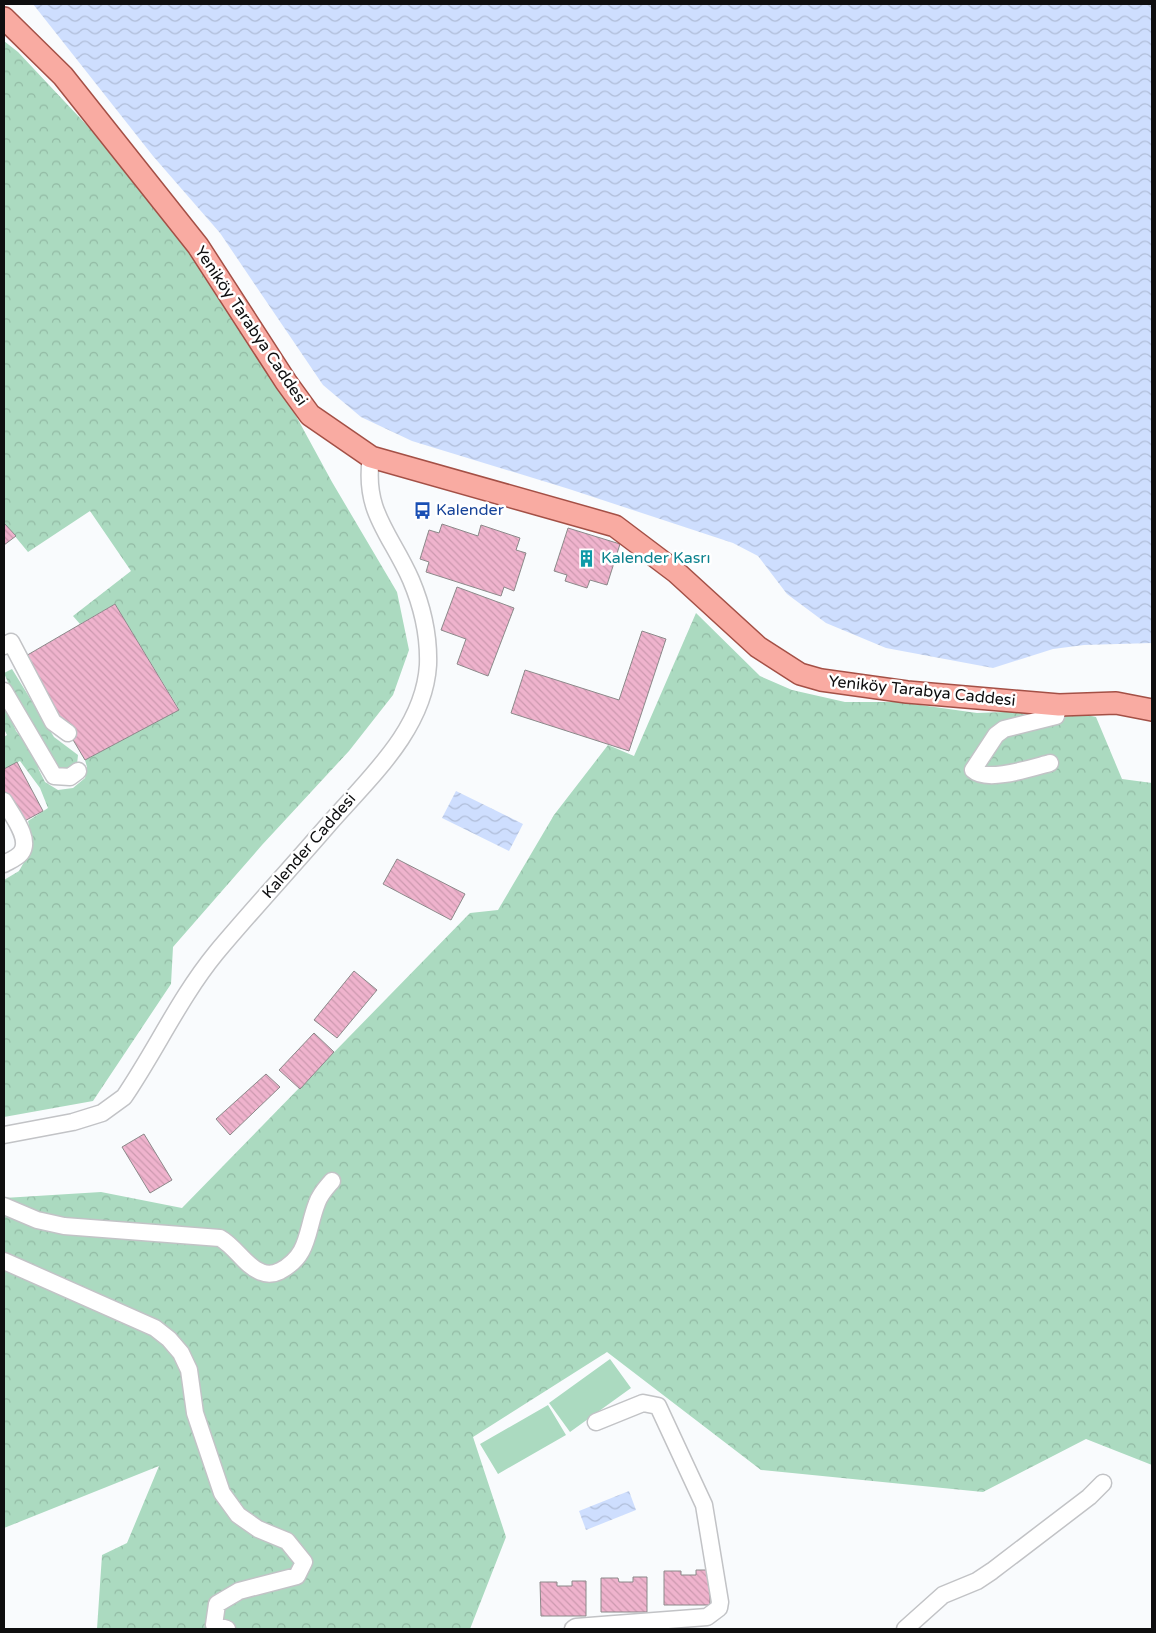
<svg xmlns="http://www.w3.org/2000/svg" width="1156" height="1633" font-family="'Varela Round',sans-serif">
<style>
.forest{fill:url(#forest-crowns)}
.garden{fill:#abdac0}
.water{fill:url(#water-waves)}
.building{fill:url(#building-back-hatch);stroke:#8c898a}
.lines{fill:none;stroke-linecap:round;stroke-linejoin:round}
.minor-casing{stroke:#c2c3c6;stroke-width:19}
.major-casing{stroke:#a45046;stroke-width:24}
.minor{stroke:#fff;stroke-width:16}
.major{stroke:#f9aba2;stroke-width:21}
.labels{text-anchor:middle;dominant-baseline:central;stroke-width:5;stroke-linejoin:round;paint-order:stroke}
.street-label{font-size:16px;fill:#0e0e0f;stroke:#fff}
.transit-label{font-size:16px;fill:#164399;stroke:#fff;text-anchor:start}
.culture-label{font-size:16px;fill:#0d838f;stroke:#fff;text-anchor:start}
</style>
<defs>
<pattern id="forest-crowns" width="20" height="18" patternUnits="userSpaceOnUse" patternTransform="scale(1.25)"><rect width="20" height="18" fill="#abdac0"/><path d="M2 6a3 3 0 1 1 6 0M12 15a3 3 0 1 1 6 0" fill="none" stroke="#92baa4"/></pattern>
<pattern id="water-waves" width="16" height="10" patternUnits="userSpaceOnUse" patternTransform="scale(1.25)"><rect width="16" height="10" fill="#cedefe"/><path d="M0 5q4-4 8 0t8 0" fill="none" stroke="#b0bdd8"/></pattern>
<pattern id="building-back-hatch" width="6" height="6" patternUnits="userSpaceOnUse" patternTransform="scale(1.25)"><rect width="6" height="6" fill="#efb3cd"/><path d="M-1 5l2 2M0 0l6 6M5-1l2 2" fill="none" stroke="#cc99af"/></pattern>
</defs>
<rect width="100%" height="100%" fill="#f9fbfd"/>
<path class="forest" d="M4 41 18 52 143 185 253 337 332 482 397 592 409 650 393 695 349 751 262 845 173 947 171 984 93 1101 4 1117V880L19 871 33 846 28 821 48 808 40 788 20 761 4 769V737L7 735 4 729V702L16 731 35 755 39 770 45 782 58 790 73 788 85 778 87 767 85 760 179 709 115 604 80 624 73 616 131 571 90 511 28 552 4 523Z
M696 613 760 676 792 690 845 702H899L977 713 1066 710 1096 717 1122 779 1152 783V1465L1086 1439 983 1492 761 1470 607 1352 473 1437 506 1537 470 1629H97L102 1555 127 1543 159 1466 4 1528V1198L101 1192 182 1208 470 913 498 910 554 815 608 745 634 756Z
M12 669 54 737 78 755 76 774 62 781 31 737 4 673Z"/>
<path class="garden" d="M610 1359 631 1388 570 1432 549 1403Z
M548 1405 566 1435 498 1474 480 1444Z"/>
<path class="water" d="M33 4H1152V643L1084 645 1053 649 993 668 886 648 826 623 787 594 758 556 733 543 569 489 412 441 361 417 323 385 220 233 153 156Z
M456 791 523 824 509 851 442 818Z
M629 1491 636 1510 586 1530 579 1511Z"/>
<path class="building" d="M4 523 16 536 4 545Z
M442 524 478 536 481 525 520 538 516 550 526 553 514 591 504 587 501 596 426 572 429 562 420 559 429 530 439 533Z
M568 528 620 544 607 585 590 580 587 588 565 581 567 575 554 571Z
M457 587 514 608 488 676 457 664 466 639 441 630Z
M115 604 179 710 85 760 24 657Z
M642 631 666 639 629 751 511 713 525 670 619 700Z
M17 762 43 811 19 824 4 795V769Z
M397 859 465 894 451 920 383 884Z
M354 971 377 990 337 1038 314 1020Z
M314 1033 334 1052 300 1089 279 1070Z
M266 1074 280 1087 230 1135 216 1119Z
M144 1134 172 1180 150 1193 122 1147Z
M696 1570H710V1605H664V1571H681V1575H696Z
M633 1577H647V1612H601V1578H618L619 1582H633Z
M572 1581H586V1616H541L540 1582H557V1586H572Z"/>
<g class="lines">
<defs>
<path id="minor" d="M4 646 11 642 53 722 68 733
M4 691 54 776 70 777 78 771
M1050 763C1031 768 987 783 973 770L996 735 1004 729 1056 716 1059 705
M4 801C11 814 32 839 21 853 17 858 9 861 4 864
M4 1135 73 1122 102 1113 124 1097C156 1050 180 997 216 953 252 910 291 868 328 825 368 779 424 730 428 665 429 636 422 606 411 580 391 534 363 512 371 457
M4 1206 37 1220 64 1226 220 1238C236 1247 245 1266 261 1272 268 1275 274 1274 280 1271 310 1255 306 1231 317 1203 320 1194 326 1188 332 1181
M4 1261 155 1328 169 1339 181 1353 189 1370 195 1413 222 1493 238 1515 258 1529 287 1541 304 1562 297 1576 239 1591 217 1604 214 1625 227 1629
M596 1422 643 1403 658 1406 704 1505 720 1602 719 1608 707 1617 615 1624V1629
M573 1629 576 1627 615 1624
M905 1629 943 1595 977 1581 992 1571 1089 1497 1103 1483"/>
<path id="major" d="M4 18 63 76 198 246 286 382 310 415 371 457 615 526 676 572 758 647 800 674 821 680 907 692 1059 705 1116 703 1152 710"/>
</defs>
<use href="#minor" class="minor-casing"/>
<use href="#major" class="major-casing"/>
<use href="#minor" class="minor"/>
<use href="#major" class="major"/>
</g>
<defs>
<symbol id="bus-bare" viewBox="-9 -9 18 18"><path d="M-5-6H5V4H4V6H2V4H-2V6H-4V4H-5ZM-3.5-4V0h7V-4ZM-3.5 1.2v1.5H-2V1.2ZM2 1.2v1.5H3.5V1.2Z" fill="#1a4fb4" stroke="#fff" stroke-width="2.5" paint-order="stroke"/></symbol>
<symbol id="building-bare" viewBox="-9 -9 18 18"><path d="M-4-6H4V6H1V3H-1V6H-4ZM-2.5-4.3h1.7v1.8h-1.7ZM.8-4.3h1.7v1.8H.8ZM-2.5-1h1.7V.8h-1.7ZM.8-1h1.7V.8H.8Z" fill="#0f9aa8" stroke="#fff" stroke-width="2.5" paint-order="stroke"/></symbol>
</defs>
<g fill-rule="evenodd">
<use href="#bus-bare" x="410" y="498" width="25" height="25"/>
<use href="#building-bare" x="574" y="546" width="25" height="25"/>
</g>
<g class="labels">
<g class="street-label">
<text transform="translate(251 326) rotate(56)">Yeniköy Tarabya Caddesi</text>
<text transform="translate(922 691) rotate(6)">Yeniköy Tarabya Caddesi</text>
<text transform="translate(309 846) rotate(-49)">Kalender Caddesi</text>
</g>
<g class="transit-label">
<text x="436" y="510">Kalender</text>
</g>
<g class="culture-label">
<text x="601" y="558">Kalender Kasrı</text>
</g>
</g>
<rect width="1156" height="1633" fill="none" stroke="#0e0e0f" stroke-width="10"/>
</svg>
